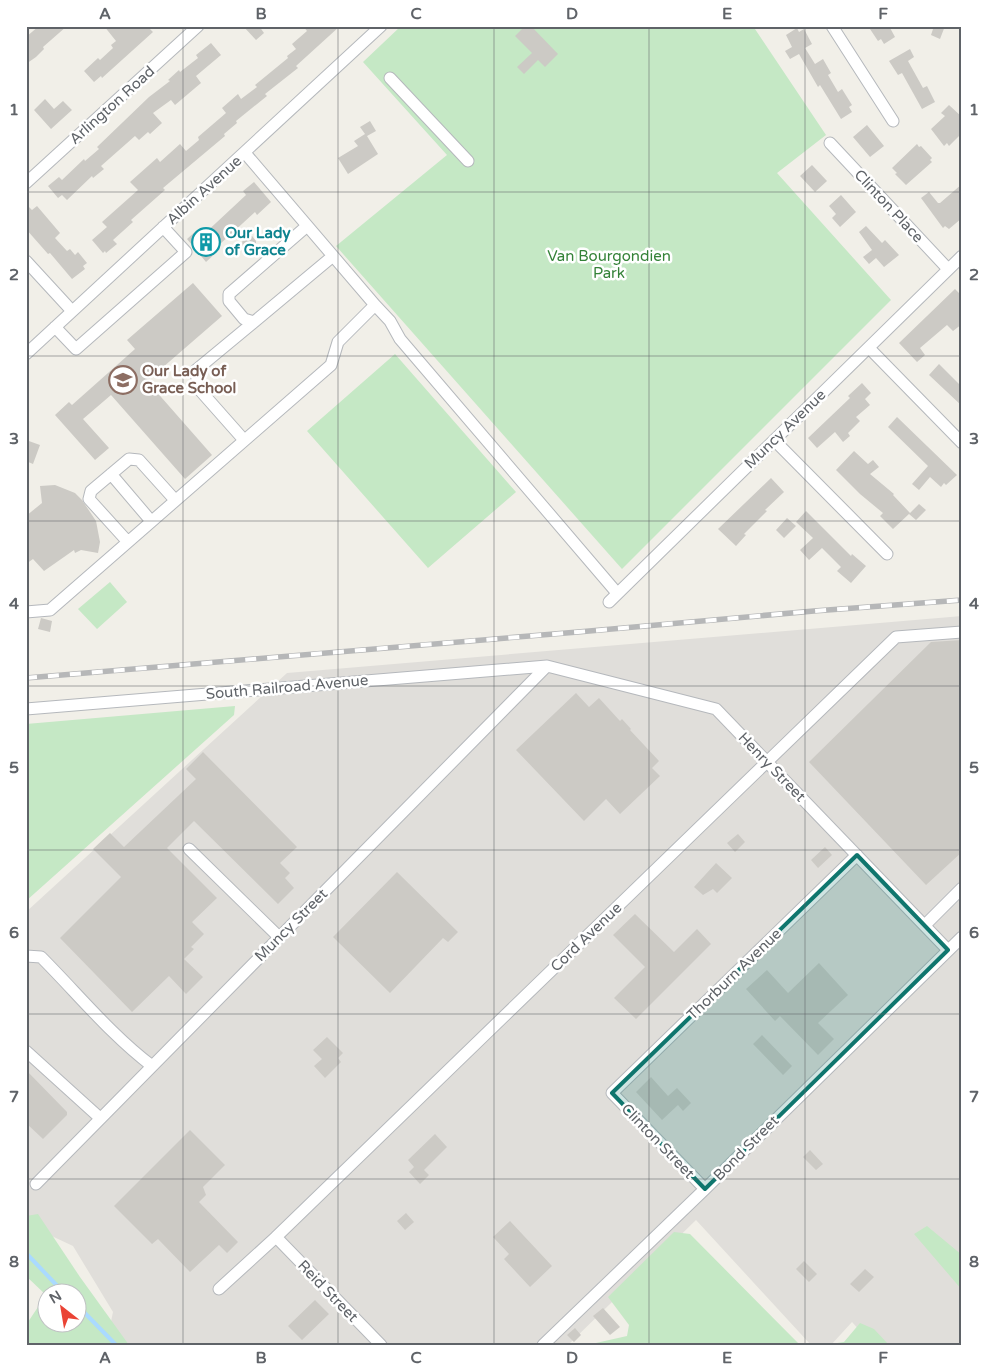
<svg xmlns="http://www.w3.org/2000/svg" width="988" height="1371" font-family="'Varela Round',sans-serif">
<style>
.industrial{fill:#e0deda}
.green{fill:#c5e8c5;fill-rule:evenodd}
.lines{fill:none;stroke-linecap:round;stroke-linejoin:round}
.stream{stroke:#aadaff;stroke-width:4}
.building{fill:#cccac5}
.minor-casing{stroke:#b5b8bc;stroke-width:13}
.minor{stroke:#fff;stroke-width:11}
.rail-casing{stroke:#b6b7b8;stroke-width:5.5}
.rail{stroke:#fff;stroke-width:4;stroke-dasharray:11;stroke-linecap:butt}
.marked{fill:#0f766e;fill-opacity:0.2;stroke:#0f766e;stroke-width:4;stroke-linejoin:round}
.grid{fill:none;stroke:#5f6368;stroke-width:1;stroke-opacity:0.55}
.labels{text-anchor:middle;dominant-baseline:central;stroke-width:5;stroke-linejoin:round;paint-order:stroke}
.street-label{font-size:15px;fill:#5f6368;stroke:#fff}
.culture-label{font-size:15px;font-weight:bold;fill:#0d838f;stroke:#fff;text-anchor:start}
.park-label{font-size:15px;fill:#348238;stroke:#fff}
.education-label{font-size:15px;font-weight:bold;fill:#785e54;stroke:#fff;text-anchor:start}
.neatline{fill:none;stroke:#5f6368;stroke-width:2}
.grid-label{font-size:16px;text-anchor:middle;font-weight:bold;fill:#5f6368}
</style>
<rect width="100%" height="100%" fill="#f1efe8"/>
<path class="industrial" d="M962 616V1345H873L852 1322 831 1345H811L696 1220 568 1345H106L113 1312 73 1246 26 1224V912L287 673Z"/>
<path class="green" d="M401 26H753L826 135 777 173 891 300 622 569 336 246 447 155 363 62Z
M395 354 516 492 428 568 307 431Z
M110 582 127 602 97 629 78 609Z
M235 706 234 715 26 901V724Z
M38 1214 80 1277 129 1345H26V1325L46 1295 26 1276V1216ZM48 1294H78V1324H48Z
M927 1226 962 1255V1290L914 1234Z
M674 1232 690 1234 800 1345H587L627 1336 629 1325 608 1297Z
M860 1323 874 1329 889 1345H824L844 1342Z"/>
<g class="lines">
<path class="stream" d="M26 1253 65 1294
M78 1306 116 1345"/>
</g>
<path class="building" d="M39 26H67L43 47 44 49 36 57 26 64V37Z
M104 26H147L153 32 102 78 101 76 94 82 84 71 98 58 100 60 113 48 111 45 116 41Z
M243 26H259L264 33 256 40Z
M303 26H340L296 66 298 68 265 94 267 96 236 121 237 123 224 134 225 136 163 188 165 190 131 220 133 222 113 240 117 244 106 253 105 251 103 253 92 240 107 227 102 222 138 190 130 182 157 158 160 162 180 144 186 151 199 140 198 137 226 113 222 108 238 94 241 99 257 87 255 85 288 58 287 56 296 49 292 44 307 31Z
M525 26H531L558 54 545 67 538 60 524 74 517 67 532 53 515 36Z
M868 26H889L895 37 884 44 881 39 878 41Z
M934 26H945L940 39 931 35Z
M797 28 799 32 804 29 812 44 805 48 815 64 823 59 831 73 828 75 838 92 842 89 852 105 849 107 852 112 841 119 820 85 818 87 799 54 790 59 785 51 792 47 786 35Z
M211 43 221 55 196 76 201 83 175 105 171 100 153 113 162 123 150 134 148 132 139 140 135 136 101 166 104 169 93 178 92 176 67 200 62 195 58 198 48 186 59 177 62 180 84 159 85 161 99 149 97 147 149 97 170 81 168 80 179 70 180 72 198 58 196 55Z
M910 49 914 57 908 61 923 88 927 86 935 102 922 109 902 73 898 75 889 61Z
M45 99 54 109 63 101 72 110 51 129 34 110Z
M949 105 962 117V133L949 146 947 143 944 146 931 129 945 116 941 113Z
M370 121 376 131 367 136 378 154 348 174 338 158 358 146 354 141 365 134 360 127Z
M867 125 884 146 870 157 853 137Z
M917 144 919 147 921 146 932 158 930 160 932 162 906 185 895 174 897 173 892 168Z
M812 165 827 181 815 192 800 176Z
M254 182 271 202 257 215 255 212 231 234 220 244 218 247 220 249 206 262 187 239 197 230 202 236 246 195 243 191Z
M962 184V218L949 229 945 226 943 228 921 198 929 192 938 203H940Z
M841 195 856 212 840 227 832 218 836 214 829 206Z
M26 204 32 210 37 206 60 233 55 238 67 251 70 249 75 255 78 252 87 263 83 266 85 269 72 279 50 253 48 254 26 229Z
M866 226 882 243 885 240 899 255 884 267 876 258 869 264 863 257 872 250 859 232Z
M243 235 252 236 256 241V247L251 250H246L242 245Z
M193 283 222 316 147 381 212 455 185 479 111 395 83 419 109 448 95 460 55 415 69 402 72 405 135 349 127 340Z
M955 289 962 296V324L953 331 947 325 920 348 925 355 917 362 899 343Z
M939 364 962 387V406L929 375Z
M862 383 871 393 865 399 870 405 856 417 860 421 848 433 850 436 843 442 835 432 817 448 808 438 850 398 848 396Z
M897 417 957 475 946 485 944 483 941 487 930 477 919 490 912 484 928 466 888 427Z
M26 440 40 445 33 464 26 461Z
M854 451 868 464 873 460 879 467 870 474 894 494 893 495 910 513 893 529 880 516 883 513 860 494 836 470Z
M771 478 784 492 765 510 767 511 744 534 746 535 736 546 718 529Z
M55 485 75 493 82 500 96 521 100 542 98 553 81 550 75 553 74 550 44 571 33 559 26 564V516L42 503 40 486Z
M919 504 926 510 916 520 909 514Z
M806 511 851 556 852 554 866 566 851 583 837 571 841 567 822 548 809 560 800 550 813 538 796 522Z
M787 518 796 526 784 538 776 530Z
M41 618 52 621 50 632 38 629Z
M962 640V852L926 885 809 762 931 642Z
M576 693 589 707 599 698 620 721 622 719 631 729 630 730 659 761 652 768 660 776 620 814 606 799 584 821 516 750Z
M203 752 297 847 280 863 290 873 285 878 294 888 278 904 194 821 167 848 217 898 192 922 204 934 191 947 194 949 184 959 203 977 186 994 169 976 132 1012 60 938 121 877 93 849 110 833 124 847 196 779 186 769Z
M738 834 745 842 735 852 727 843Z
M825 847 832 855 818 868 811 860Z
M716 863 732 878 717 893 713 889 703 895 694 887Z
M397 872 458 932 448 942 443 938 390 993 333 937Z
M635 914 674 952 697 929 711 944 636 1019 614 998 645 967 613 935Z
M819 963 848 995 818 1023 834 1039 818 1055 780 1016 775 1021 746 989 767 970 788 993Z
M762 1035 792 1066 783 1075 753 1044Z
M327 1037 343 1053 338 1058 341 1062 325 1078 314 1066 322 1059 313 1050Z
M26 1070 67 1112V1115L43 1139 26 1123Z
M651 1077 668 1096 677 1088 691 1103 683 1111 678 1105 662 1120 636 1092Z
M190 1130 225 1165 203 1187 206 1195 199 1202 238 1242 227 1253 219 1245 190 1272 158 1239 152 1244 114 1206Z
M435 1134 447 1147 424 1170 429 1175 420 1184 409 1172 414 1167 408 1160Z
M810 1150 823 1164 816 1170 803 1157Z
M406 1213 414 1222 405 1230 397 1221Z
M510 1221 552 1266 530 1287 504 1259 509 1254 493 1237Z
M804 1261 817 1274 809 1282 796 1269Z
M865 1269 874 1277 859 1292 850 1284Z
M315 1300 329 1314 302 1340 288 1326Z
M603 1308 620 1327 610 1335 593 1316Z
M575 1328 581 1335 574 1342 567 1335Z"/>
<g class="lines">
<defs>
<path id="minor" d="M832 26 893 121
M390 78 468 161
M830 143 948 269
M26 183 198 26
M307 226 229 294V301L244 319 254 322 333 256
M26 261 72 311
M375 305 390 321 400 339 617 593
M55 327 76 349 186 252 163 227
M869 348 962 443
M26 354 381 26
M244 440 198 388 196 370 254 322
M774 440 887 554
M111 474 151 521
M128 542 89 499 91 491 129 459 139 460 175 500
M609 602 962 256
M26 612 50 610 331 365 338 342 375 305 245 153
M26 709 547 666 716 709 948 950
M189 849 279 937
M925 925 962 888
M26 956 41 957C77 993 111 1035 152 1066
M26 1051 100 1118
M36 1184 547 666
M705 1189 612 1093 857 855
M276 1237 381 1345
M219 1289 276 1237 896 637 962 632
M543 1345 705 1189 962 937"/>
</defs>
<use href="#minor" class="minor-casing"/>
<use href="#minor" class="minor"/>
<defs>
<path id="rail" d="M26 678 578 632 814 611 962 600"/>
</defs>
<use href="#rail" class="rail-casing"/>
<use href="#rail" class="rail"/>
</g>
<path class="marked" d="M857 855 948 950 705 1189 612 1093Z"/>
<path class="grid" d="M183 26V1345M338 26V1345M494 26V1345M649 26V1345M805 26V1345M26 192H962M26 356H962M26 521H962M26 686H962M26 850H962M26 1014H962M26 1179H962"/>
<defs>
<symbol id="building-ring" viewBox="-11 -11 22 22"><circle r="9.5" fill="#fff" stroke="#0f9aa8" stroke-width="1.5"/><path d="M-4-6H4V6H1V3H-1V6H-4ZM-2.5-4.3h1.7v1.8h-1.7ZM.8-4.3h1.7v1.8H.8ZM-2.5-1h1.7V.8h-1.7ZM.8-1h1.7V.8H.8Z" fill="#0f9aa8"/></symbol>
<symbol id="school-ring" viewBox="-11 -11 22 22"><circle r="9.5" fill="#fff" stroke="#8d6e63" stroke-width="1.5"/><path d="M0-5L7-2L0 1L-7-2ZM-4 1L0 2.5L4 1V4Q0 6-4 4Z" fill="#8d6e63"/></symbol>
</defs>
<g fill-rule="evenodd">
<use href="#building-ring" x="190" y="226" width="32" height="32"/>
<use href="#school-ring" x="107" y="364" width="32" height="32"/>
</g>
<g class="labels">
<g class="street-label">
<text transform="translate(112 105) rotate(-42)">Arlington Road</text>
<text transform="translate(204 190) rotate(-42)">Albin Avenue</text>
<text transform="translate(889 206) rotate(47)">Clinton Place</text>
<text transform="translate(785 429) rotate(-44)">Muncy Avenue</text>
<text transform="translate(287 687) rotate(-5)">South Railroad Avenue</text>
<text transform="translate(772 767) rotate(46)">Henry Street</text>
<text transform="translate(291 925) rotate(-45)">Muncy Street</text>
<text transform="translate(586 937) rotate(-44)">Cord Avenue</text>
<text transform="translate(734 974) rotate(-44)">Thorburn Avenue</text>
<text transform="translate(658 1141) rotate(46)">Clinton Street</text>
<text transform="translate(746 1148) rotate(-45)">Bond Street</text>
<text transform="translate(328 1291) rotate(46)">Reid Street</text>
</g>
<g class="culture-label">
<text x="225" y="233">Our Lady<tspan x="225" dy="17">of Grace</tspan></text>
</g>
<g class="park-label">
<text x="609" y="256">Van Bourgondien<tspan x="609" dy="17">Park</tspan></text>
</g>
<g class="education-label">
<text x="142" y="371">Our Lady of<tspan x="142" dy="17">Grace School</tspan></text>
</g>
</g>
<rect width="988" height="1371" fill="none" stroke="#ffffff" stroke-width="55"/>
<g transform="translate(62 1308) rotate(329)"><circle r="24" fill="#ffffff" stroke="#bfc1c3"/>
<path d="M0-4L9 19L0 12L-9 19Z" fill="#ea4335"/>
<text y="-8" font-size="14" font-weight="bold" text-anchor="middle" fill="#5f6368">N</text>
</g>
<rect x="28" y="28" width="932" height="1316" class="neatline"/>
<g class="grid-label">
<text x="105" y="19">A</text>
<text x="261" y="19">B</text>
<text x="416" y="19">C</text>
<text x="572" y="19">D</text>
<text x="727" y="19">E</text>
<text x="883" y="19">F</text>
<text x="14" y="115">1</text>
<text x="974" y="115">1</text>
<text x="14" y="280">2</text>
<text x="974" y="280">2</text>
<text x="14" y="444">3</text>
<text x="974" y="444">3</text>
<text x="14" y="609">4</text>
<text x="974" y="609">4</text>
<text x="14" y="773">5</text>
<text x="974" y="773">5</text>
<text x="14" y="938">6</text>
<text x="974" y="938">6</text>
<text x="14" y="1102">7</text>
<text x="974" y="1102">7</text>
<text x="14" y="1267">8</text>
<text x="974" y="1267">8</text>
<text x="105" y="1363">A</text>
<text x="261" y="1363">B</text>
<text x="416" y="1363">C</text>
<text x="572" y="1363">D</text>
<text x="727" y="1363">E</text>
<text x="883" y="1363">F</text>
</g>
</svg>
